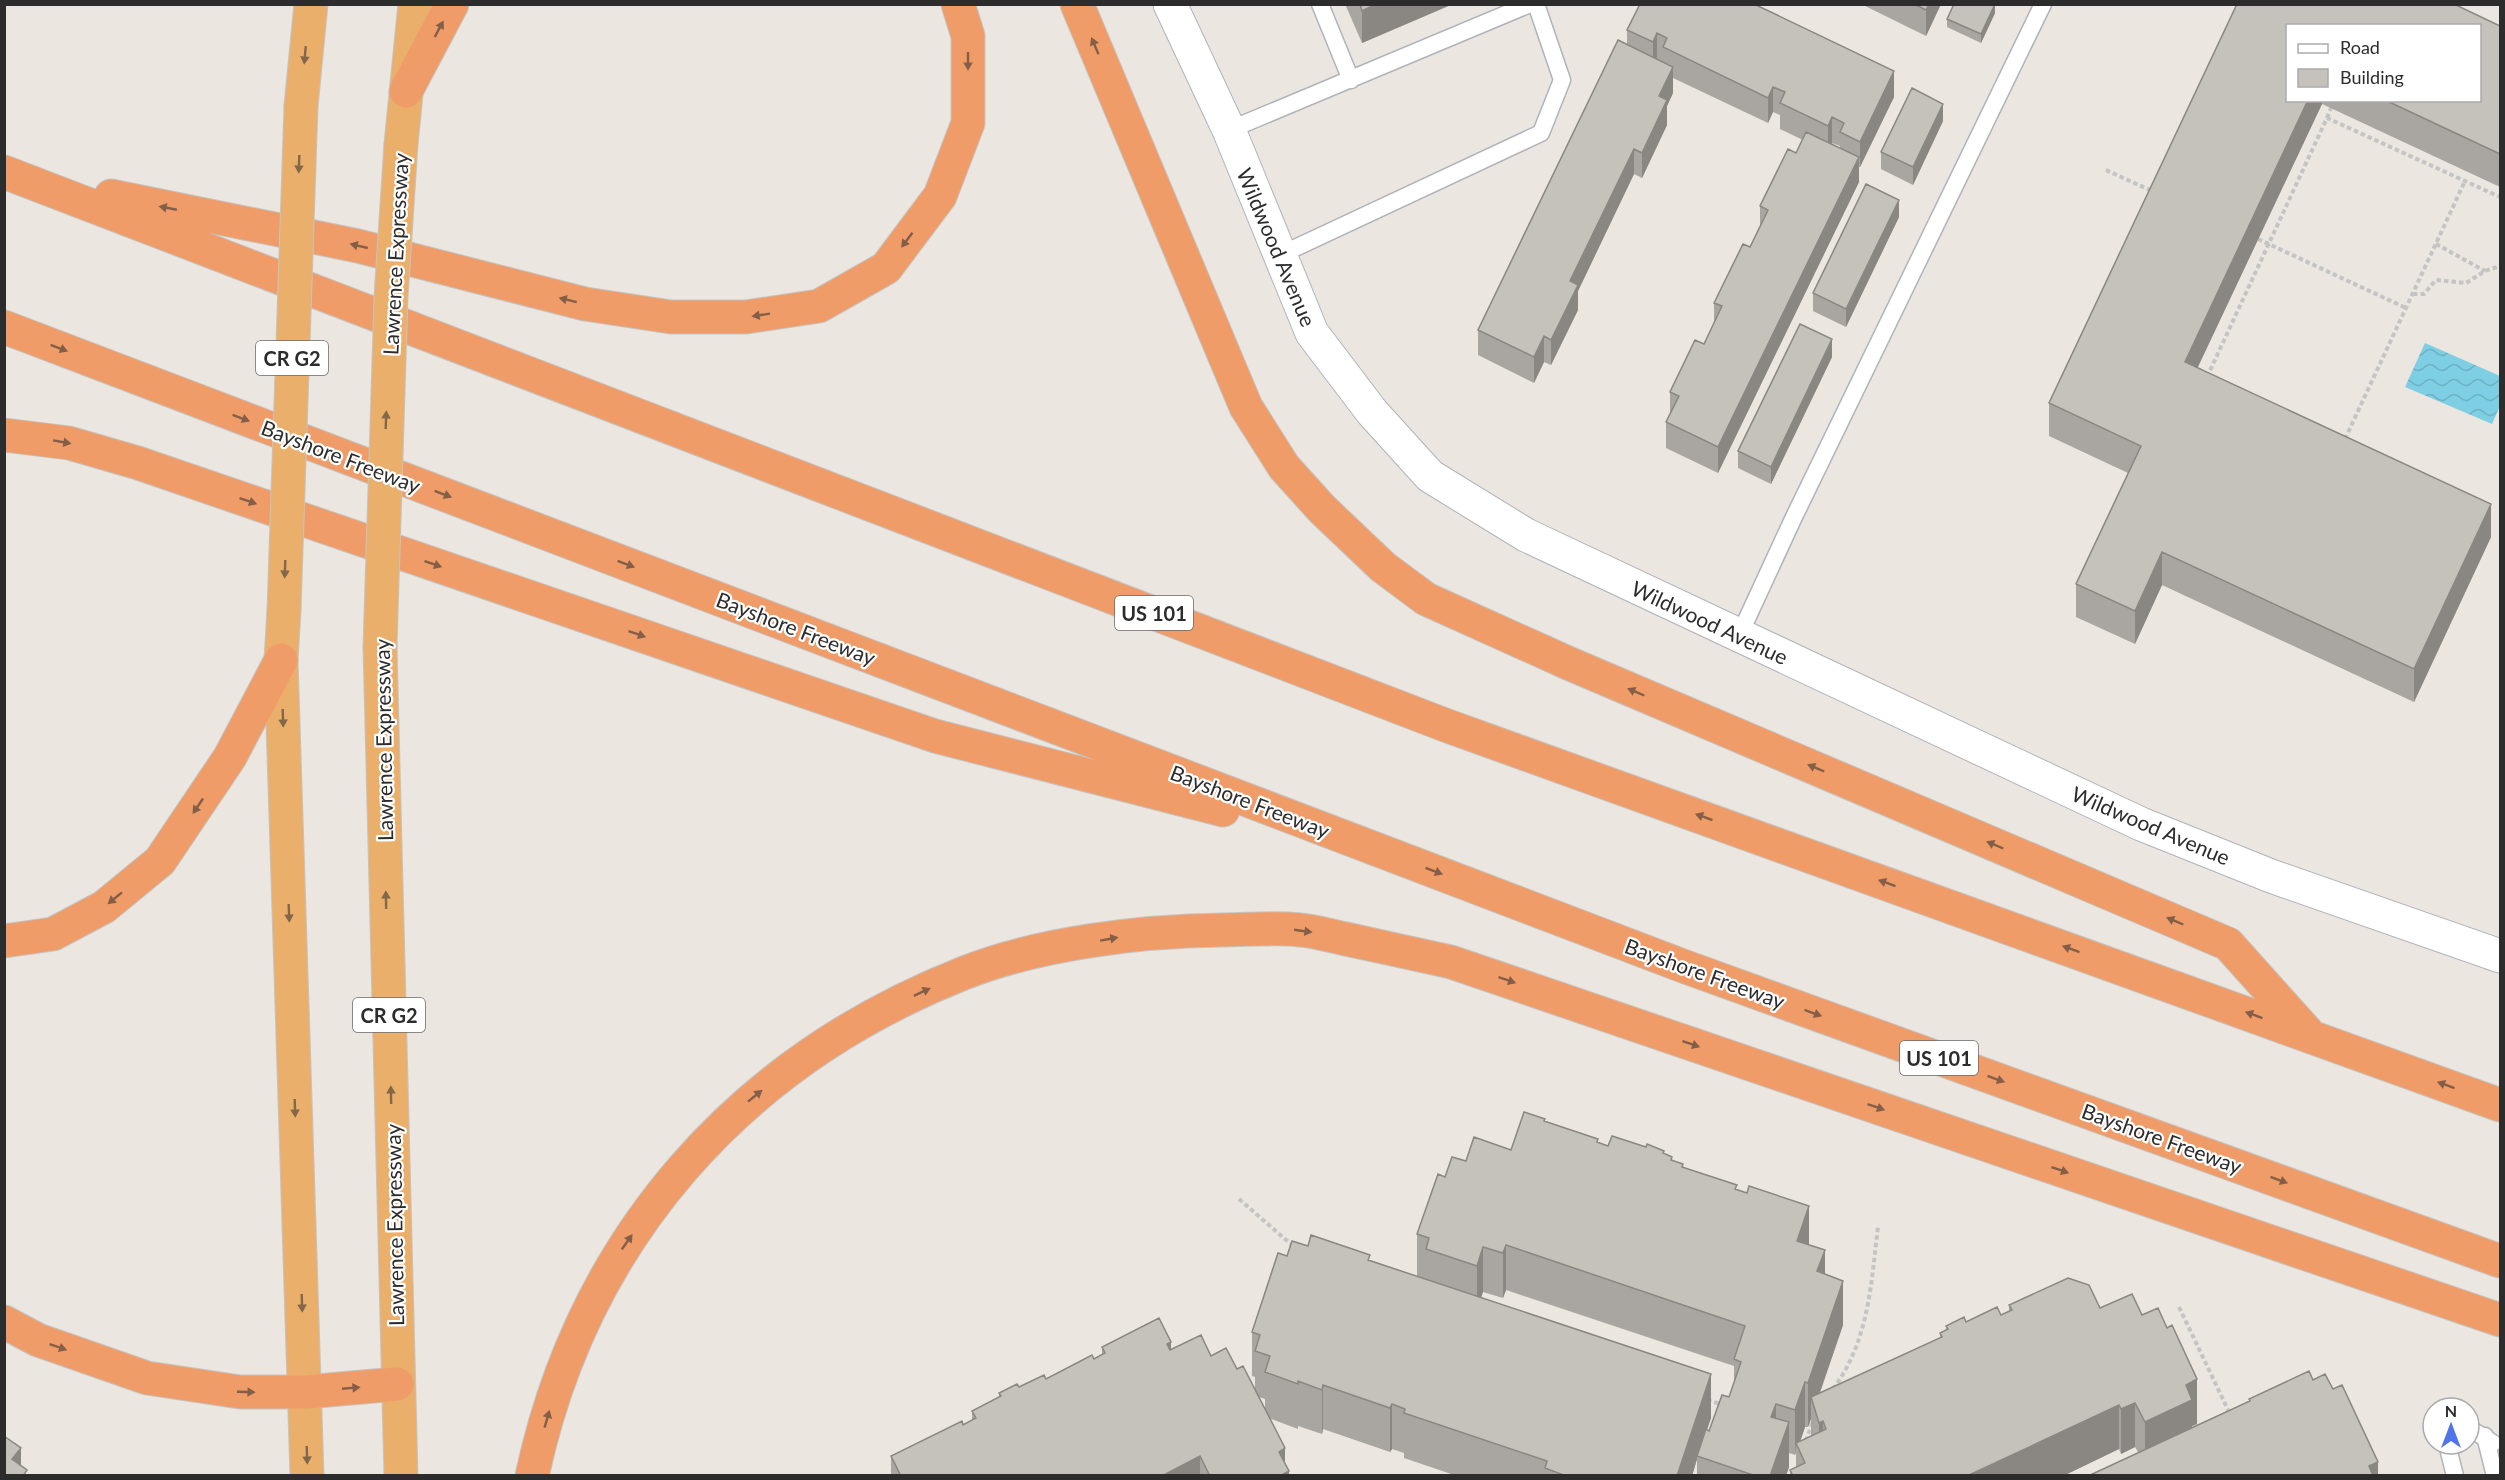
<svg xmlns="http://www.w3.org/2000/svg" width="2505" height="1480" font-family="Lato,sans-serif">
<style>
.water{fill:url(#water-waves)}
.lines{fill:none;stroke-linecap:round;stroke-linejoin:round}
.service-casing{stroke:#b0b3bb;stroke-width:19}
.tertiary-casing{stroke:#b0b3bb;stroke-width:35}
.trunk-casing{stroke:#c4c4c4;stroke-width:35}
.motorway-casing{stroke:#c4c4c4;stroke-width:35}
.path{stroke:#c4c4c4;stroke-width:4;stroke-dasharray:4.5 3;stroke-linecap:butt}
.service{stroke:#fff;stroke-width:16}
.tertiary{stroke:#fff;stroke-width:33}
.trunk{stroke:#eaaf6b;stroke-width:33}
.motorway{stroke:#ef9c68;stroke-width:33}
.trunk-bridge-casing{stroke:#c4c4c4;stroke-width:35;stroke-linecap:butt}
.trunk-bridge{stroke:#eaaf6b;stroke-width:33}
.wall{fill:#a9a6a1;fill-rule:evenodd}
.shaded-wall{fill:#8a8783}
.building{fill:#c5c1bb;stroke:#8a8783;stroke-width:1.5}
.oneway{fill:#845e47}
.oneway2{fill:#826748}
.labels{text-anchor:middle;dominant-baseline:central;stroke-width:4.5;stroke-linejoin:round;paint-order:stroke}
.shield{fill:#fff;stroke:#6b6b6b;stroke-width:1.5}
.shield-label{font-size:20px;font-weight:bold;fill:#2c2c2c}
.street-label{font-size:21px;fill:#2c2c2c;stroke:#fff}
</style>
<defs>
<pattern id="water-waves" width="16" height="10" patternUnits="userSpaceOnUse" patternTransform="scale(1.5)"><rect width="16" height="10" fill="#7ecee4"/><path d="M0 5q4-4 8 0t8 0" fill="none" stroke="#6db1c4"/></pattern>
</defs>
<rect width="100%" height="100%" fill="#ece6e0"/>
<path class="water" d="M2425 343 2500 376V406L2492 424 2405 387Z"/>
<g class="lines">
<defs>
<path id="service" d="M1320 4 1351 80
M1229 130 1530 4
M1280 255 1541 133 1562 80 1536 4
M1739 636 1793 519 2043 4
M2469 1428 2493 1443
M2485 1436 2495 1476
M2447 1444 2455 1476"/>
<path id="tertiary" d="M1170 4 1229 130 1312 333 1372 412 1430 476 1526 535 2141 824 2271 876 2500 956"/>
<path id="trunk" d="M301 106 311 4
M401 144 415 4
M284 610 281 660 307 1476
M380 647 401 1476"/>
<path id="motorway" d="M1077 4 1246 407 1284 467 1322 509 1383 567 1426 599 1568 663 2228 944 2307 1032
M406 91 452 4
M4 172 1445 725 2500 1105
M111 196 358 246 585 304 671 317H746L819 306 886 268 940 196 968 123V36L958 4
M4 327 1683 966 2500 1261
M4 435 69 443 138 463 935 736 1223 810
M4 941 53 934 104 907 160 861 230 757 281 660
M4 1322 38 1340 147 1378 240 1392H305L397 1384
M532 1476C583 1238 739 1062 964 973 1040 943 1141 931 1222 930 1247 930 1274 927 1300 930 1315 931 1331 936 1346 939 1381 947 1416 954 1451 962L2500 1320"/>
</defs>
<use href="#service" class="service-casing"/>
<use href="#tertiary" class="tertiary-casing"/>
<use href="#trunk" class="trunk-casing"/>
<use href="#motorway" class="motorway-casing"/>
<path class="path" d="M2327 118 2331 108
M2106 170 2152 191
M2258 239 2406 308
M2436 244 2485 271
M2413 294H2424L2436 280 2466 283 2485 271 2500 266
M2207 377 2327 118 2500 197
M2345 439 2465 181
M1239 1199 1293 1246
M2179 1307 2230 1414
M1833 1389C1869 1341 1871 1284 1878 1227
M1707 1400 1720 1404V1407
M1806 1441 1812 1423"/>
<use href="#service" class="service"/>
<use href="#tertiary" class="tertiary"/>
<use href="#trunk" class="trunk"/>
<use href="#motorway" class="motorway"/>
<defs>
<path id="trunk-bridge" d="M284 610 301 106
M380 647 391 297 401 144"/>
</defs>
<use href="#trunk-bridge" class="trunk-bridge-casing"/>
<use href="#trunk-bridge" class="trunk-bridge"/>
</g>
<path class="wall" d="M1345 4H1453L1362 43Z
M1640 4 1894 97 1860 167H1859V182L1718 473 1666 448V422L1670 414V392L1704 344 1714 323V303L1750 247 1760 228V206L1796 153 1803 140 1780 129V115L1773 112 1768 123 1673 78V93L1667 106V125L1642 178 1634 174 1578 291V310L1551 365 1544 362 1534 383 1478 355V330L1627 45V30ZM1832 143 1840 146V148L1832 144Z
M1861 4H1941L1926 36Z
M2237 4 2500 26V187L2322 104 2198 367 2491 537 2414 702 2162 585 2135 644 2076 617V584L2128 473 2049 436V403ZM2288 26 2480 100H2288Z
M1995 13 1981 43 1947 27V19Z
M1943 121 1913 185 1881 169V152Z
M1899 217 1846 327 1813 311V293Z
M1832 357 1771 484 1738 468V451Z
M1545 1122 1608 1146 1664 1154 1683 1167 1737 1190 1809 1245 1825 1274 1843 1325 1820 1393 1940 1338V1333L1946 1330V1326L2001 1315 2009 1311V1305L2100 1308 2142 1315 2197 1424 2192 1426V1427L2249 1401V1399L2313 1380 2333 1389 2378 1476 2138 1452 2135 1447 2121 1454 2119 1449 2063 1476H1790V1470L1796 1468V1453L1795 1455 1789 1453V1467L1786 1476H1697V1459L1692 1476H1457L1404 1458V1453L1392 1449 1390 1452 1323 1429 1322 1434 1298 1426V1429L1269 1418 1289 1476H891V1456L972 1420V1411L999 1397V1393L1046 1379 1102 1355V1347L1171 1350 1211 1356 1237 1369 1255 1389V1377L1252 1376V1332L1287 1256 1308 1246 1370 1260 1417 1276V1234L1445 1177 1466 1161 1511 1150ZM1506 1290 1734 1366V1383L1729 1397 1709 1431 1707 1430 1711 1418 1481 1297 1483 1292 1503 1298ZM1259 1397 1265 1399V1409ZM1811 1419V1436L1800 1441 1805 1427H1808Z"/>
<path class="shaded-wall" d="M1376 4H1453L1362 43V11Z
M1929 4H1941L1926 36V10Z
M1995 4V13L1981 43V34Z
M1657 33V59L1653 68V42Z
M1673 67V93L1667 106V125L1642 178V153L1659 96Z
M1894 71V97L1860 167V142Z
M1773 87V112L1768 123V98Z
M2308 100H2322V104L2185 394V362Z
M1943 104V121L1913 185V167Z
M1832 117V143L1828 152V126Z
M1634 149V174L1578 291V310L1551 365V340L1570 281Z
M1859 157V182L1718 473V447Z
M1899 200V217L1846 327V309Z
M1544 336V362L1534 383V357Z
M1832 339V357L1771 484V467Z
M2491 504V537L2414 702V669Z
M2162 552V585L2135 644V611Z
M1809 1206V1251L1797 1241Z
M1506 1245V1290L1503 1298V1253Z
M1483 1247V1292L1477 1310V1266Z
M1825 1250V1294L1817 1271Z
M1843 1281V1325L1814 1409 1811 1397V1419L1808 1427V1383Z
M1171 1342V1367L1167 1344Z
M1711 1374V1418L1698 1456H1697V1459L1692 1476H1677Z
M2197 1379V1424L2192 1426V1445L2145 1467V1422L2186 1385Z
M1805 1382V1427L1798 1448 1796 1443 1795 1455V1410Z
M1323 1385V1429L1322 1434V1390Z
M2135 1403V1447L2121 1454V1409Z
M1392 1404V1449L1390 1452V1408Z
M1776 1404V1448L1771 1417Z
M2119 1405V1449L2063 1476H1967Z
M1823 1421V1465L1819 1468V1423Z
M1789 1422V1467L1786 1476H1770Z
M21 1448V1474L12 1459Z
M1285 1448V1473L1289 1471V1476H1279V1452Z
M1200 1456V1476H1162Z
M2378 1462V1476H2369V1466Z"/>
<path class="building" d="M1360 4H1376L1362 11Z
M1640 4H1754L1894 71 1860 142 1840 132 1844 123 1832 117 1828 126 1780 103 1785 92 1773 87 1768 98 1663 47 1667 38 1657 33 1653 42 1627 30Z
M1914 4H1929L1926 10Z
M1954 4H1995L1981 34 1947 19Z
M2237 4H2454L2500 26V154L2385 100H2480V26H2288V100H2308L2185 362 2491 504 2414 669 2162 552 2135 611 2076 584 2141 446 2049 403Z
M1618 40 1673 67 1659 96 1667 100 1642 153 1634 149 1570 281 1578 285 1551 340 1544 336 1534 357 1478 330Z
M1912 88 1943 104 1913 167 1881 152Z
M1806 132 1859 157 1718 447 1666 422 1679 396 1670 392 1695 340 1704 344 1722 306 1714 303 1743 244 1750 247 1768 210 1760 206 1788 149 1796 153Z
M1866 184 1899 200 1846 309 1813 293Z
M1800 324 1832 339 1771 467 1738 451Z
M1524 1112 1545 1119 1544 1121 1598 1139 1597 1142 1608 1146 1612 1136 1646 1147 1647 1144 1664 1151 1663 1153 1672 1157 1671 1160 1683 1164 1682 1167 1737 1185 1735 1189 1747 1193 1749 1186 1809 1206 1797 1241 1825 1250 1817 1271 1843 1281 1808 1383 1805 1382 1795 1410 1776 1404 1771 1417 1789 1422 1770 1476H1756L1697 1456 1706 1429 1709 1431 1722 1395 1729 1397 1741 1362 1734 1359 1745 1326 1506 1245 1503 1253 1483 1247 1477 1266 1426 1249 1429 1238 1417 1234 1438 1174 1445 1177 1452 1157 1466 1161 1474 1137 1511 1150Z
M1311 1235 1370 1255 1368 1260 1711 1374 1677 1476H1566L1545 1468 1547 1461 1404 1413 1405 1409 1392 1404 1390 1408 1323 1385 1322 1390 1298 1381V1384L1265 1372 1270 1356 1255 1351 1260 1335 1252 1332 1278 1253 1287 1256 1292 1241 1308 1246Z
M2068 1278 2089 1285 2100 1308 2132 1294 2142 1315 2158 1308 2167 1328 2172 1325 2197 1379 2186 1385 2192 1400 2145 1422 2135 1403 2121 1409 2119 1405 1967 1476H1793L1790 1470 1805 1463 1796 1443 1826 1429 1823 1421 1819 1423 1811 1397 1942 1337 1940 1333 1948 1329 1946 1326 1964 1317 1966 1322 1997 1307 2001 1315 2012 1310 2009 1305Z
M1159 1318 1171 1342 1167 1344 1170 1350 1201 1335 1211 1356 1226 1348 1237 1369 1243 1366 1285 1448 1279 1452 1289 1471 1280 1476H1210L1200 1456 1162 1476H901L891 1456 962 1421 963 1425 976 1418 972 1411 1001 1396 999 1393 1017 1384 1019 1387 1044 1375 1046 1379 1092 1355 1094 1359 1105 1353 1102 1347Z
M2309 1371 2313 1380 2325 1374 2333 1389 2342 1385 2378 1462 2369 1466 2373 1476H2088L2250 1401 2249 1399Z
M4 1436 21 1448 12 1459 27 1470 23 1476H4Z"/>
<defs><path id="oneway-solid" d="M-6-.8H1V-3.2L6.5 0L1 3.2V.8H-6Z" transform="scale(1.5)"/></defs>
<g class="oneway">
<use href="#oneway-solid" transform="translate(439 29) rotate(-62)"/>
<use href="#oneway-solid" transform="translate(1095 46) rotate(-113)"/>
<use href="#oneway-solid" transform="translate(968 61) rotate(90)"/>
<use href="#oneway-solid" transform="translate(168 208) rotate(-169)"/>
<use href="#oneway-solid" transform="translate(907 240) rotate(127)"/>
<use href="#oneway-solid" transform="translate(359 246) rotate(-167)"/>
<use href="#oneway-solid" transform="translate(568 300) rotate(-166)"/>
<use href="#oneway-solid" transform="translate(761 315) rotate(171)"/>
<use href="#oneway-solid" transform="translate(59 348) rotate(21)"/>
<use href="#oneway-solid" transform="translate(241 418) rotate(21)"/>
<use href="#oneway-solid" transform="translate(62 442) rotate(10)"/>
<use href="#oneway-solid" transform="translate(443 494) rotate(21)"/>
<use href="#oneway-solid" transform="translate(248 501) rotate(19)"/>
<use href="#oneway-solid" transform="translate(433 564) rotate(19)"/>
<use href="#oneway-solid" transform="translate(626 564) rotate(21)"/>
<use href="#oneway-solid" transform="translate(637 634) rotate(19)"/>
<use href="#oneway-solid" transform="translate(1636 692) rotate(-157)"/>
<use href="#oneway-solid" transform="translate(1816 768) rotate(-157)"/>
<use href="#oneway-solid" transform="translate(198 806) rotate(124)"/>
<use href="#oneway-solid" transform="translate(1704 817) rotate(-160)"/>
<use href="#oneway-solid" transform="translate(1995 845) rotate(-157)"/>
<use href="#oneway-solid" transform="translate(1434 871) rotate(21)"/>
<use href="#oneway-solid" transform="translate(1887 883) rotate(-160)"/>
<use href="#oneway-solid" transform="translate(115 898) rotate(141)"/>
<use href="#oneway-solid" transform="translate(2175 921) rotate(-157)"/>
<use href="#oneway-solid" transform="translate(1303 931) rotate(8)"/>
<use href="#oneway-solid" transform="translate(1109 939) rotate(-10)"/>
<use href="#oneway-solid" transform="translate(2071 949) rotate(-160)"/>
<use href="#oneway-solid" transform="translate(1507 980) rotate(19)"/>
<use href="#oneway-solid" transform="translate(922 992) rotate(-25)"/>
<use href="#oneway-solid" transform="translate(1813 1013) rotate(20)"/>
<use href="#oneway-solid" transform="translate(2254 1015) rotate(-160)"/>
<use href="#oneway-solid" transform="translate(1691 1044) rotate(19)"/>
<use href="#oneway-solid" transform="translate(1996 1079) rotate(20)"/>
<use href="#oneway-solid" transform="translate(2446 1085) rotate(-160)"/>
<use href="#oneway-solid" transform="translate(755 1096) rotate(-39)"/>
<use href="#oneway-solid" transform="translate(1876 1107) rotate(19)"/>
<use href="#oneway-solid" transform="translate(2060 1170) rotate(19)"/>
<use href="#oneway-solid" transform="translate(2279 1180) rotate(20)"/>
<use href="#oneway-solid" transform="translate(627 1242) rotate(-55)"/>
<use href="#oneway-solid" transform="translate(58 1347) rotate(19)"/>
<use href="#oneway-solid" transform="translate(351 1388) rotate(-5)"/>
<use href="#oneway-solid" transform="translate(246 1392) rotate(2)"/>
<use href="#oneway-solid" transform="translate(547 1419) rotate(-74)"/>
</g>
<g class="oneway2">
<use href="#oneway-solid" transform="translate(305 55) rotate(95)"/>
<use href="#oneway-solid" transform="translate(299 164) rotate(92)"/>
<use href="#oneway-solid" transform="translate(386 420) rotate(-88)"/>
<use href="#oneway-solid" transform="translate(285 569) rotate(92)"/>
<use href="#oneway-solid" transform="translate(283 718) rotate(88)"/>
<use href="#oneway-solid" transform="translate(386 900) rotate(-91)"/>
<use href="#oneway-solid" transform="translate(289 913) rotate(88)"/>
<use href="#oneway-solid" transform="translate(391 1095) rotate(-91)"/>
<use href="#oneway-solid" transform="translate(295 1108) rotate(88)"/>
<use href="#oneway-solid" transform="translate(302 1303) rotate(88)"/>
<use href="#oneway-solid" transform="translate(307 1455) rotate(88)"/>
</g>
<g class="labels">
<g class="shield">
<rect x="256" y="341" width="72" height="34" rx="4.5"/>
<rect x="1115" y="596" width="78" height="34" rx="4.5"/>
<rect x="353" y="998" width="72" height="34" rx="4.5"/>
<rect x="1900" y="1041" width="78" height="34" rx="4.5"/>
</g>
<g class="shield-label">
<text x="292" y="358">CR G2</text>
<text x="1154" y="613">US 101</text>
<text x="389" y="1015">CR G2</text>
<text x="1939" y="1058">US 101</text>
</g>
<g class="street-label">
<text transform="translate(1277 247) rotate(67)">Wildwood Avenue</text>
<text transform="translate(395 254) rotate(-87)">Lawrence Expressway</text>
<text transform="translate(341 456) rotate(21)">Bayshore Freeway</text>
<text transform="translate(1710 622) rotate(25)">Wildwood Avenue</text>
<text transform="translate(796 628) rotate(21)">Bayshore Freeway</text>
<text transform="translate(383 740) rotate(-91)">Lawrence Expressway</text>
<text transform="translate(1250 801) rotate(21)">Bayshore Freeway</text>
<text transform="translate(2151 825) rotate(23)">Wildwood Avenue</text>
<text transform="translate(1705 973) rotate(20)">Bayshore Freeway</text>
<text transform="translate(2162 1138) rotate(20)">Bayshore Freeway</text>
<text transform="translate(394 1225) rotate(-91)">Lawrence Expressway</text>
</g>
</g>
<rect width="2505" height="1480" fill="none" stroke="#2c2c2c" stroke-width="12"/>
<rect x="2286" y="24" width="195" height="78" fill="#ffffff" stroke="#ababab" stroke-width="1.5"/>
<rect x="2298" y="44" width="30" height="9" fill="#ffffff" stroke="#ababab" stroke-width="1.5"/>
<text x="2340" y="54" font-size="18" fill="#2c2c2c">Road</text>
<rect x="2298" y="69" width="30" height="18" fill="#c5c1bb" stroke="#ababab" stroke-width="1.5"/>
<text x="2340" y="84" font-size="18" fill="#2c2c2c">Building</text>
<g transform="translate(2451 1426)"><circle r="28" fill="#ffffff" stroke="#ababab" stroke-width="1.5"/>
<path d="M0-4.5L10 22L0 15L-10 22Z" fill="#5075e9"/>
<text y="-9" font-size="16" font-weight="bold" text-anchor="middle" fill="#2c2c2c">N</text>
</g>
</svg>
